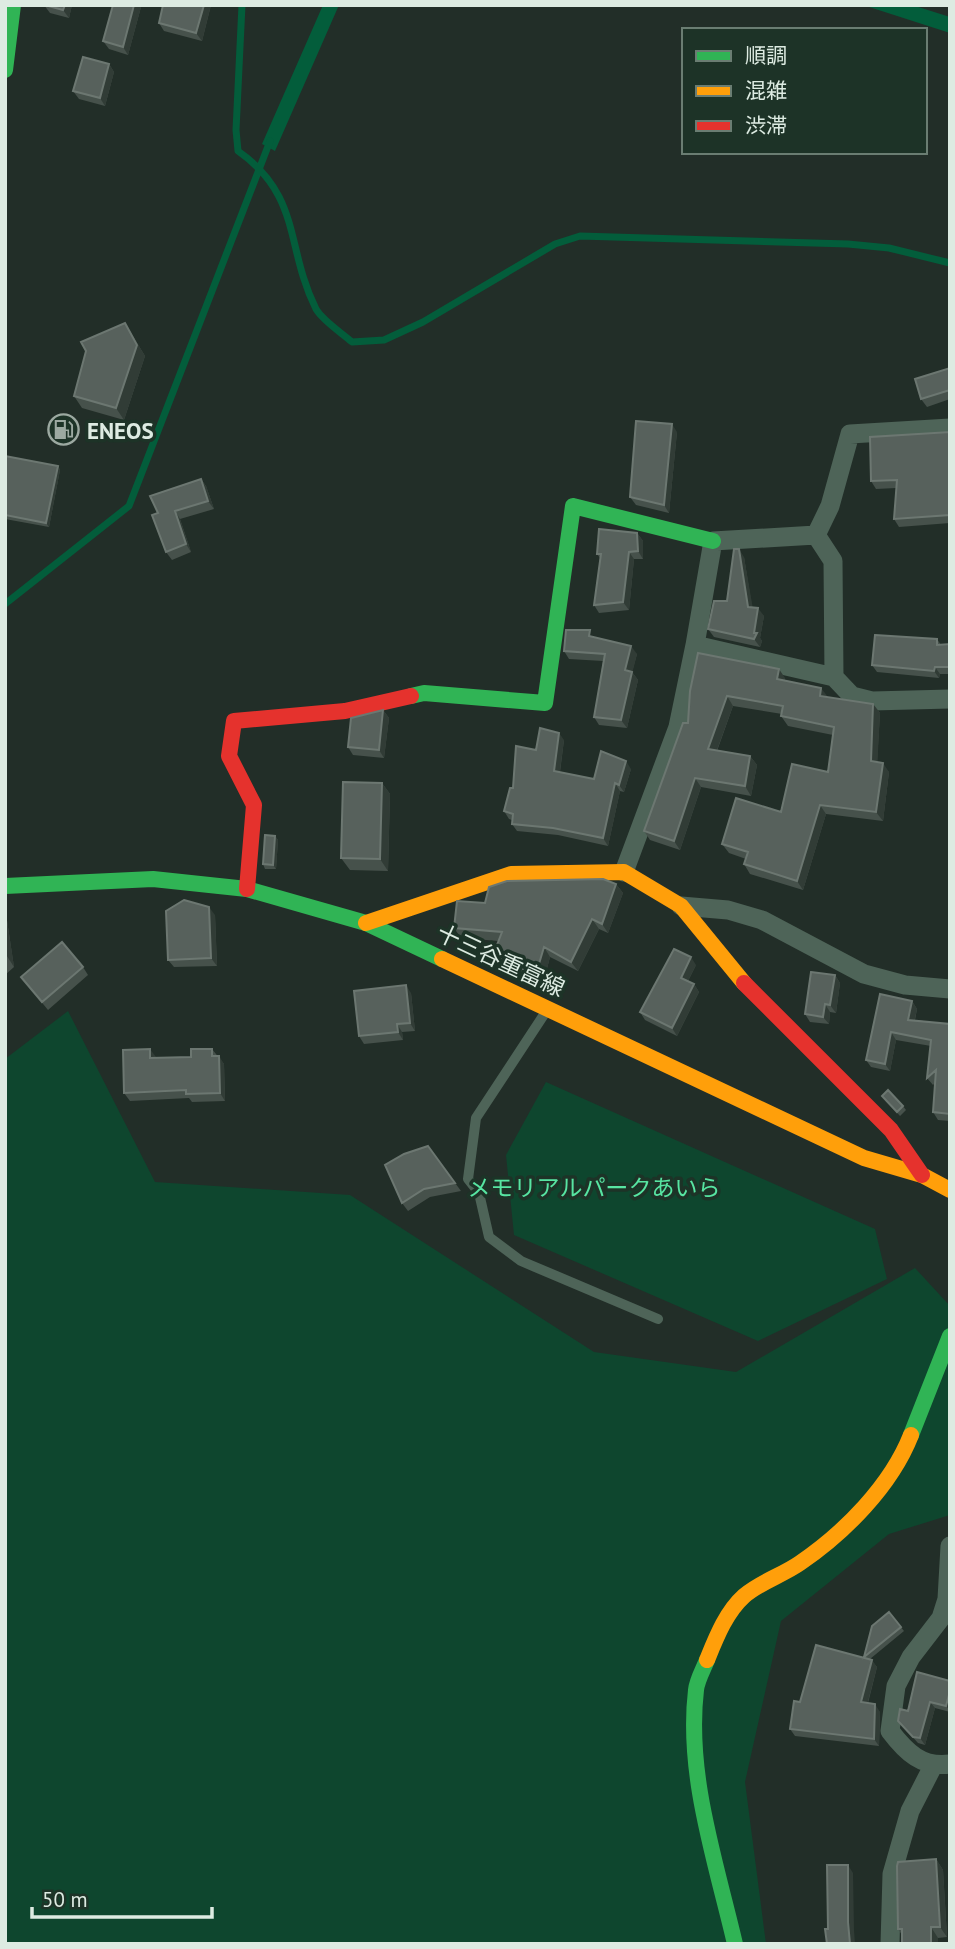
<svg xmlns="http://www.w3.org/2000/svg" width="955" height="1949" font-family="'PT Sans','Noto Sans JP',sans-serif">
<style>
.green{fill:#0e462e}
.water{fill:#035d3b}
.lines{fill:none;stroke-linecap:round;stroke-linejoin:round}
.stream{stroke:#035d3b;stroke-width:7}
.lane{stroke:#4e6458;stroke-width:10}
.street{stroke:#4e6458;stroke-width:19}
.fast{stroke:#30b455;stroke-width:16}
.slow{stroke:#ff9f0a;stroke-width:16}
.jam{stroke:#e5322d;stroke-width:16}
.wall{fill:#46514b}
.shaded-wall{fill:#313c36}
.building{fill:#57615c;stroke:#6c7771;stroke-width:2}
.labels{text-anchor:middle;dominant-baseline:central;stroke-width:7;stroke-linejoin:round;paint-order:stroke}
.poi-label{font-size:23px;font-weight:bold;fill:#ddebe2;stroke:#1d3327;text-anchor:start}
.street-label{font-size:23px;fill:#ddebe2;stroke:#1d3327}
.park-label{font-size:23px;fill:#57e5a2;stroke:#1d3327}
</style>
<rect width="100%" height="100%" fill="#222e28"/>
<path class="green" d="M68 1011 155 1182 350 1195 594 1352 736 1372 915 1268 950 1306V1515L889 1534 781 1621 745 1782 766 1944H5V1059Z
M546 1082 875 1229 887 1279 758 1341 514 1235 506 1155Z"/>
<path class="water" d="M323 5H339L275 151 262 144Z
M863 5H912L950 17V33Z"/>
<g class="lines">
<path class="stream" d="M242 5 236 130 238 151C302 196 285 247 316 309 323 321 342 333 352 342L384 340 423 322 555 244 580 236 848 244 889 248 950 263
M5 604 129 506 270 141"/>
<path class="lane" d="M547 1010 476 1118 468 1179 479 1193 489 1237 521 1261 658 1319"/>
<path class="street" d="M695 645 713 541 816 535
M834 677 852 696 872 701 950 699
M624 872 678 727 695 645 834 677 833 561 816 535 830 506 850 434 950 428
M681 906 728 910 762 920 864 974 905 985 950 989
M950 1546 947 1599 941 1618 911 1657 896 1686 890 1731C906 1752 922 1768 950 1764
M890 1944 892 1874 910 1811 933 1766"/>
<path class="fast" d="M5 70 13 5
M411 696 424 693 545 703 573 506 713 541
M5 886 153 879 247 889 366 923 442 959
M911 1435 950 1336
M707 1660C703 1670 697 1680 696 1690 686 1775 716 1862 735 1944"/>
<path class="slow" d="M366 923 511 874 624 872 681 906 744 983
M442 959 864 1158 922 1175 950 1190
M707 1660C716 1638 726 1612 744 1596 760 1582 783 1575 800 1563 844 1533 891 1486 911 1435"/>
<path class="jam" d="M247 889 254 805 229 756 234 721 345 711 411 696
M744 983 891 1130 922 1175"/>
</g>
<path class="wall" d="M44 5H72L69 18 50 13Z
M163 5H211L202 41 164 31 159 23Z
M141 7 128 55 109 49 103 41Z
M109 64 114 72 105 106 79 99 73 91Z
M125 323 145 356 124 420 82 408 74 396Z
M950 368V399L927 407 921 399Z
M677 432 669 513 636 505 630 497Z
M950 432V523L899 527 894 519 896 488 876 489 871 481Z
M5 456 58 466 60 470 49 527 5 519Z
M201 479 206 486 214 509 180 519 191 552 172 560 166 552 158 513Z
M637 533 643 541V559H634L629 610 599 613 594 605 600 558 597 554Z
M744 557 752 607 764 616 760 638 762 641 760 647 714 637 708 629 727 601Z
M596 637 637 654 632 672 638 680 627 728 599 725 594 717 603 661 569 659 564 651Z
M937 639 941 645 950 644V674H940L939 678 877 672 872 665Z
M785 678V680L828 697 873 704 880 713 877 762 889 772 883 821 826 814 803 890 750 874 744 864 746 859 729 853 722 844 781 812 828 772 833 735 788 726 781 716 782 714 733 706 717 751 750 756 757 765 751 796 701 787 680 850 650 840 644 831 688 723 690 691Z
M383 710 389 718 384 758 353 755 348 747Z
M564 740 560 772 594 779 631 769 624 792 620 791 608 846 558 835 517 831 512 824V820L509 819 504 811 536 750Z
M382 783 390 794 388 871 350 870 341 858Z
M275 836 278 840 276 869H265L263 864Z
M616 884 623 893 608 933 599 929 578 971 550 957 543 984 499 967 492 958 499 941 461 938 454 928 485 903Z
M5 907 14 967 5 975Z
M215 915 217 966 174 967 168 960Z
M696 965 688 981 694 984 699 992 677 1036 645 1020 640 1012Z
M83 967 88 975 48 1010 21 977Z
M835 975 840 983 836 1013 830 1012 829 1024 810 1022 805 1014Z
M411 993 415 1031 402 1032 403 1040 364 1044 359 1036Z
M912 1001 917 1009 915 1020 950 1024V1121L938 1120 933 1112 935 1083 933 1085 927 1078 931 1046 896 1040 890 1071 871 1067 866 1060Z
M212 1049 224 1064 225 1101 192 1102 189 1098 130 1101 124 1093 156 1057H191Z
M882 1096 903 1106 906 1110 900 1116Z
M428 1146 461 1191 430 1197 408 1211 402 1203Z
M889 1612 904 1631 870 1659 877 1667 868 1703 880 1712 879 1746 795 1736 790 1729 800 1702 864 1657Z
M950 1681V1712L935 1708 925 1745 918 1743 898 1721 908 1711Z
M936 1859 943 1870 947 1937 938 1938V1944H902V1935L898 1929Z"/>
<path class="shaded-wall" d="M65 5H72L69 18 63 10Z
M134 5H140L141 7 128 55 123 47Z
M204 5H211L202 41 196 33Z
M109 64 114 72 105 106 100 98Z
M125 323 145 356 124 420 116 408Z
M672 424 677 432 669 513 664 505Z
M58 466 60 470 49 527 46 523Z
M201 479 206 486 214 509 208 501Z
M175 511 180 519 191 552 186 544Z
M637 533 643 541V559L638 551Z
M739 549 744 557 754 615 748 607Z
M629 552 634 559 629 610 623 602Z
M758 608 764 616 760 638 762 641 760 647 754 639V633Z
M631 646 637 654 631 678 625 670Z
M935 667 940 674 939 678 934 671Z
M779 669 785 678 784 688 777 679Z
M632 672 638 680 627 728 621 720Z
M821 688 828 697 826 705 820 696Z
M727 696 733 706 714 758 708 749Z
M873 704 880 713 877 771 871 761Z
M383 710 389 718 384 758 379 750Z
M559 733 564 740 559 778 554 771Z
M750 756 757 765 751 796 745 786Z
M626 761 631 769 624 792 619 785Z
M883 763 889 772 883 821 876 812Z
M695 778 701 787 680 850 674 841Z
M382 783 390 794 388 871 380 859Z
M615 783 620 791 608 846 603 838Z
M820 805 826 814 803 890 797 881Z
M275 836 278 840 276 869 273 865Z
M616 884 623 893 608 933 602 924Z
M5 907 14 967 5 953Z
M209 907 215 915 217 966 211 958Z
M592 919 599 929 578 971 571 962Z
M544 947 550 957 543 984 536 974Z
M691 957 696 965 686 985 681 978Z
M835 975 840 983 836 1013 830 1005Z
M694 984 699 992 677 1036 672 1028Z
M406 985 411 993 415 1031 410 1023Z
M912 1001 917 1009 913 1027 908 1020Z
M825 1004 830 1012 829 1024 823 1017Z
M397 1024 402 1032 403 1040 398 1032Z
M891 1032 896 1040 890 1071 885 1064Z
M150 1049 156 1057V1066L150 1058Z
M219 1056 224 1064 225 1101 220 1093Z
M872 1660 877 1667 866 1709 861 1702Z
M950 1691V1711L946 1706Z
M930 1702 935 1708 925 1745 920 1738Z
M875 1704 880 1712 879 1746 874 1739Z
M936 1859 943 1870 947 1937 940 1927Z
M848 1865 853 1873 854 1930 855 1944H850L848 1922Z
M931 1927 938 1938V1944H931Z"/>
<path class="building" d="M45 5H65L63 10Z
M113 5H134L123 47 103 41Z
M163 5H204L196 33 159 23Z
M83 57 109 64 100 98 73 91Z
M125 323 137 345 116 408 74 396 86 351 81 342Z
M950 368V390L921 399 915 379Z
M636 421 672 424 664 505 630 497Z
M950 432V515L894 519 897 480 871 481 870 437Z
M5 456 58 466 46 523 5 515Z
M201 479 208 501 175 511 186 544 166 552 152 515 158 513 150 496Z
M599 529 637 533 638 551 629 552 623 602 594 605 601 554H597Z
M734 549H739L748 607 758 608 754 633H757L754 639 708 629 714 601H727Z
M566 630H590L589 636 631 646 625 670 632 672 621 720 594 717 605 654 564 651Z
M875 635 937 639V645L950 644V667H935L934 671 872 665Z
M698 653 779 669 777 679 821 688 820 696 873 704 871 761 883 763 876 812 820 805 797 881 744 864 748 852 722 844 736 798 781 812 792 764 828 772 834 727 781 716 783 706 727 696 708 749 750 756 745 786 695 778 674 841 644 831 683 723H688L690 691Z
M383 710 379 750 348 747 351 718Z
M540 728 559 733 554 771 594 779 601 751 626 761 619 785 615 783 603 838 553 828 512 824 513 814 504 811 510 788H513L516 746 536 750Z
M343 782 382 783 380 859 341 858Z
M265 835 275 836 273 865 263 864Z
M603 879 616 884 602 924 592 919 571 962 544 947 536 974 492 958 502 932 454 928 457 901 485 903 489 887 507 881Z
M184 900 209 907 211 958 168 960 166 911Z
M62 942 83 967 42 1002 21 977Z
M674 949 691 957 681 978 694 984 672 1028 640 1012Z
M811 972 835 975 830 1005 825 1004 823 1017 805 1014Z
M406 985 410 1023 397 1024 398 1032 359 1036 354 991Z
M880 994 912 1001 908 1020 950 1024V1114L933 1112 936 1070 927 1078 931 1040 891 1032 885 1064 866 1060Z
M150 1049V1058L191 1057V1049H212V1056H219L220 1093 186 1094V1090L124 1093 123 1050Z
M888 1090 903 1106 897 1112 882 1096Z
M428 1146 455 1183 424 1189 402 1203 385 1165 404 1154Z
M889 1612 901 1627 864 1657 872 1626Z
M816 1645 872 1660 861 1702 875 1704 874 1739 790 1729 794 1701 800 1702Z
M917 1672 950 1681V1691L946 1706 930 1702 920 1738 913 1737 898 1721 900 1709 908 1711Z
M936 1859 940 1927H931V1944H902V1929H898L897 1866 898 1862Z
M827 1865H848V1922L850 1944H827L825 1929H828Z"/>
<defs>
<symbol id="fuel-ring" viewBox="-11 -11 22 22"><circle r="9.5" fill="#1d3327" stroke="#9ca9a1" stroke-width="1.5"/><path d="M-5.5-6h7V0h2V4h1.3V-2.5L3-4.5l.8-.8L6-3V5H2.5V1h-1V6h-7ZM-4.2-4.7v3.2H.2V-4.7Z" fill="#9ca9a1"/></symbol>
</defs>
<g fill-rule="evenodd">
<use href="#fuel-ring" x="46" y="412" width="35" height="35"/>
</g>
<g class="labels">
<g class="poi-label">
<text x="87" y="430">ENEOS</text>
</g>
<g class="street-label">
<text transform="translate(501 960) rotate(25)">十三谷重富線</text>
</g>
<g class="park-label">
<text x="594" y="1187">メモリアルパークあいら</text>
</g>
</g>
<rect width="955" height="1949" fill="none" stroke="#ddebe2" stroke-width="14"/>
<rect x="682" y="28" width="245" height="126" fill="#1d3327" stroke="#6a7d72" stroke-width="2"/>
<rect x="696" y="51" width="35" height="10" fill="#30b455" stroke="#6a7d72" stroke-width="2"/>
<text x="745" y="63" font-size="21" fill="#ddebe2">順調</text>
<rect x="696" y="86" width="35" height="10" fill="#ff9f0a" stroke="#6a7d72" stroke-width="2"/>
<text x="745" y="98" font-size="21" fill="#ddebe2">混雑</text>
<rect x="696" y="121" width="35" height="10" fill="#e5322d" stroke="#6a7d72" stroke-width="2"/>
<text x="745" y="133" font-size="21" fill="#ddebe2">渋滞</text>
<path d="M32 1907v10h180v-10" fill="none" stroke="#ddebe2" stroke-width="3.5"/>
<text x="42" y="1907" font-size="21" fill="#ddebe2" stroke="#1d3327" stroke-width="5" paint-order="stroke">50 m</text>
</svg>
